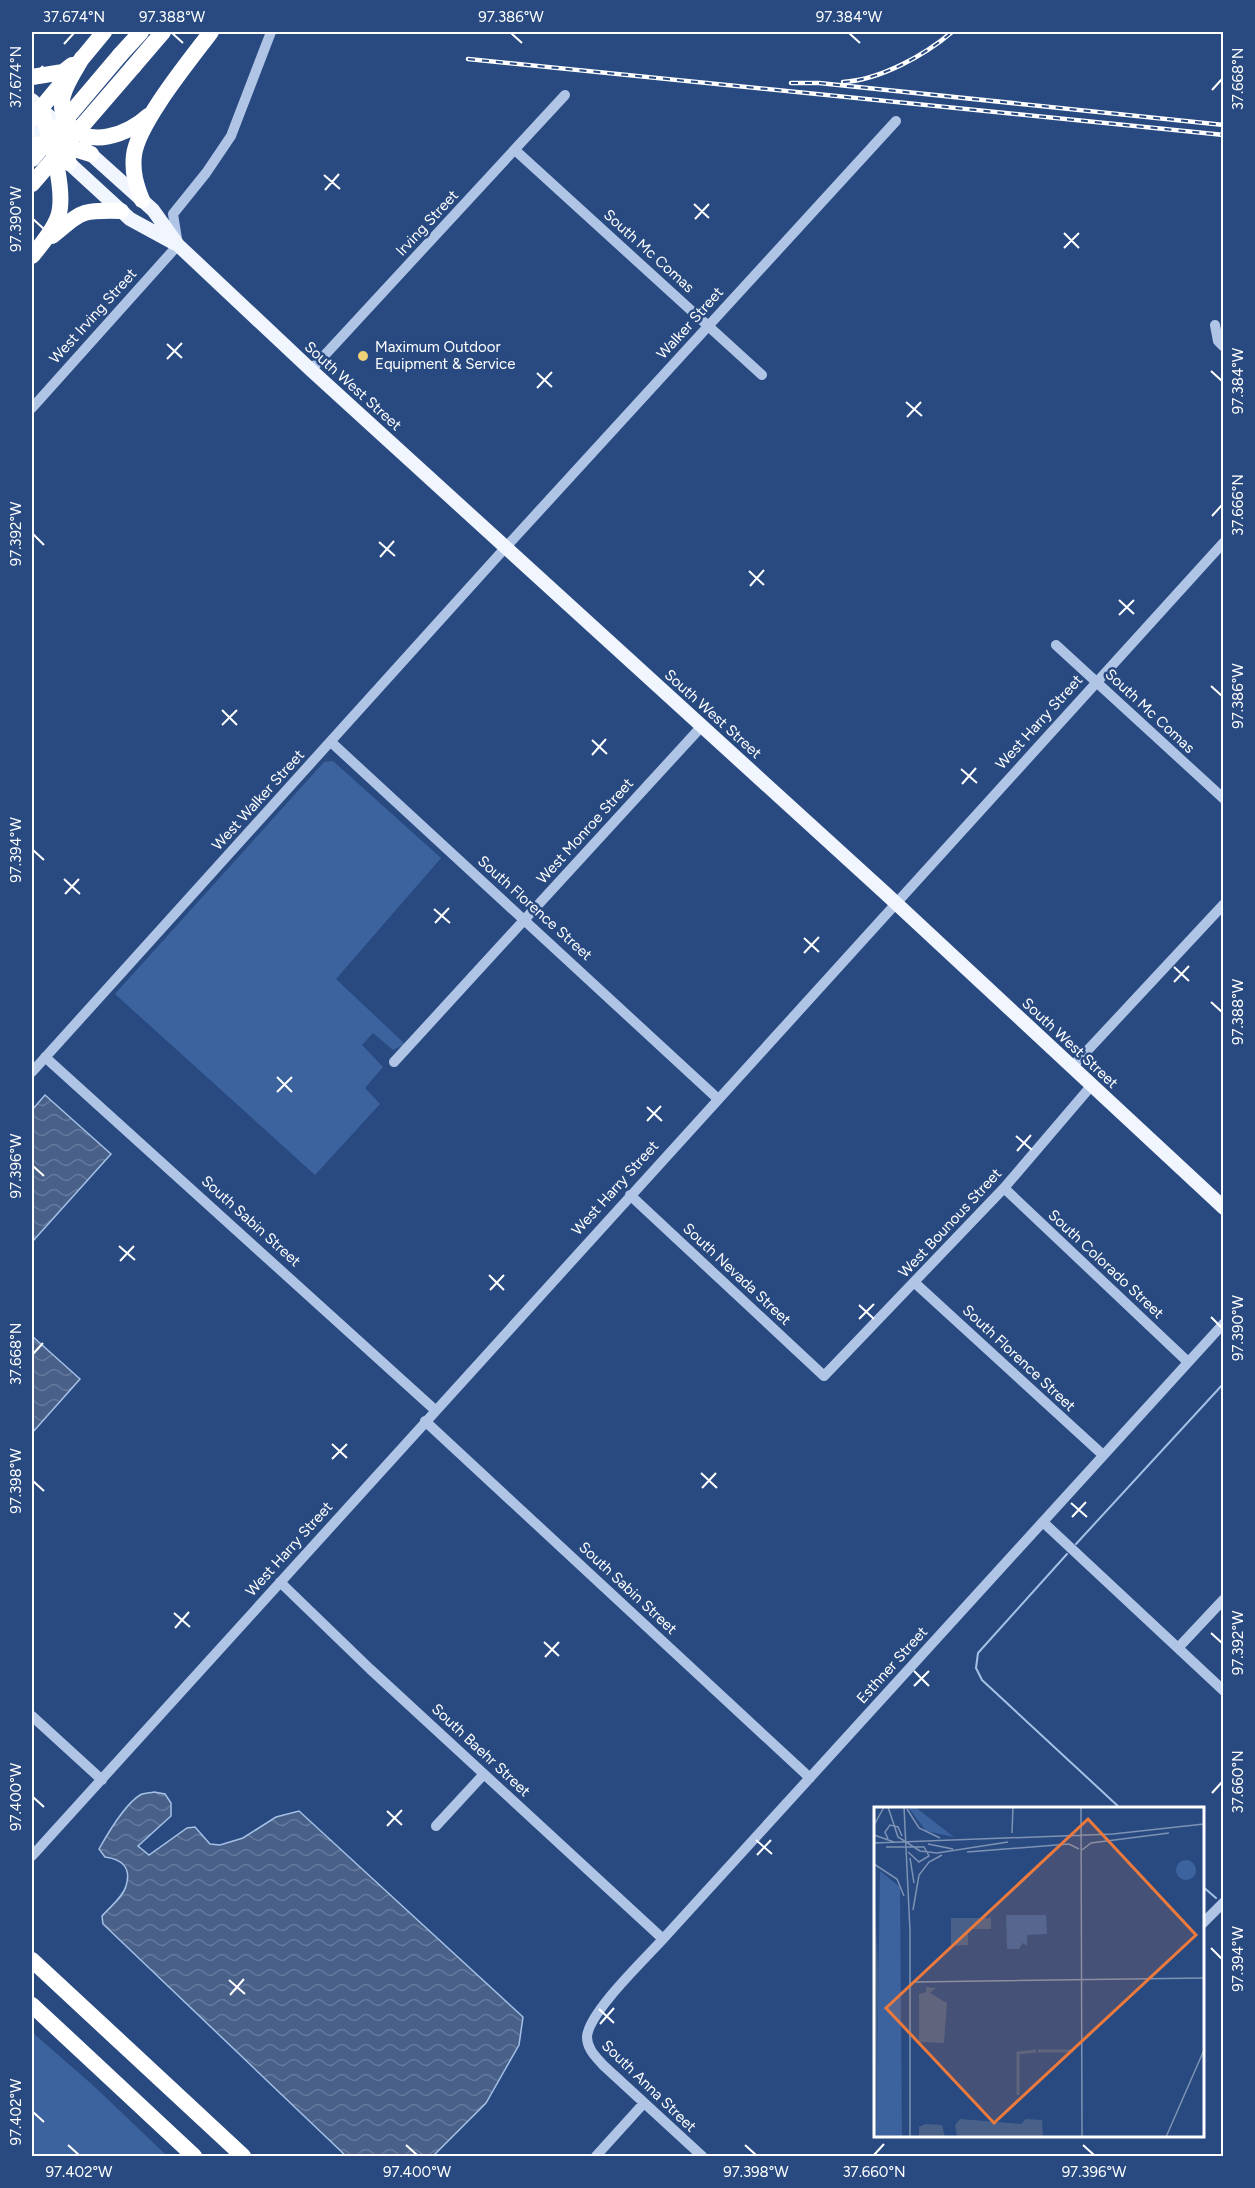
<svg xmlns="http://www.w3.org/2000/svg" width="1255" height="2188" font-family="Figtree,sans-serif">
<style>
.green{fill:#3c639e}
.water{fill:url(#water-waves);stroke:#a4c0e6;stroke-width:1.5}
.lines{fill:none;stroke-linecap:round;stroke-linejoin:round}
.stream{stroke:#a4c0e6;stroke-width:2}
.minor{stroke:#b0c5e6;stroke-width:10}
.major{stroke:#f1f5fd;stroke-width:14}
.highway{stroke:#fff;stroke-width:16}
.rail-casing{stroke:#fff;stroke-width:4.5}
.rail{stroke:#284a81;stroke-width:2;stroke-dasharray:7;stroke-linecap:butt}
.highway-bridge{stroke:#fff;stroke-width:16}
.ticks{fill:none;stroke:#fff;stroke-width:2}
.poi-dot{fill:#eed176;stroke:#284a81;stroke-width:2}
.labels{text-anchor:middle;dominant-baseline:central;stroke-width:5;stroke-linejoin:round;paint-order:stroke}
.street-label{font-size:15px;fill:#fff;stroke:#284a81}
.poi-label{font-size:15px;fill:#fff;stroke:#284a81;text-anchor:start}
.inset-river{fill:none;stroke:#496189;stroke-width:3}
.inset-road{fill:none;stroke:#7e92b3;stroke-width:1.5}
.view{fill:#ed7a3d;fill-opacity:0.15;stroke:#ed7a3d;stroke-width:3}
.inset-edge{fill:none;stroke:#fff;stroke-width:3}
.neatline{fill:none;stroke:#fff;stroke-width:2}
.ticks-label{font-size:15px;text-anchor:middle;fill:#fff}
</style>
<defs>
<pattern id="water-waves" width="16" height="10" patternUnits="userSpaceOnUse" patternTransform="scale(1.5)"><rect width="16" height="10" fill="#496189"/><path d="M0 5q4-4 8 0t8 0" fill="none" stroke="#64799b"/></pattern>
</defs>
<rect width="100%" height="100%" fill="#284a81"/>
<path class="green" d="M333 761 441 858 336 979 405 1044 393 1050 373 1033 362 1045 383 1067 365 1088 380 1104 315 1175 115 994 324 762Z
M32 2032 97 2089 167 2156H32Z"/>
<path class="water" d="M45 1095 111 1154 32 1242V1110Z
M32 1336 80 1379 32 1433Z
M154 1792 165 1794 171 1803V1816L138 1846 149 1855 187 1828 195 1827 210 1844 220 1845 243 1838 276 1817 299 1811 523 2017 519 2045 486 2103 433 2156H346L103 1924 102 1916C110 1907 123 1897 126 1886 132 1867 121 1859 105 1857L99 1849C108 1833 124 1805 140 1795 144 1793 150 1793 154 1792Z"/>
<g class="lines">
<path class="stream" d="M1076 1544 1224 1383
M1067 1554 978 1653 976 1668 982 1680 1120 1808
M1202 1886 1216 1898"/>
<path class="minor" d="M515 150 762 375
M1215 325 1218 341 1224 347
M311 370 565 95
M32 408 178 245 173 214 206 173 231 136 271 32
M1056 645 1224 799
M331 742 717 1098
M45 1057 435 1410
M394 1062 702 726
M1072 1067 1224 904
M32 1072 506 547 896 121
M1004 1188 1188 1362
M630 1195 824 1376 1004 1188 1092 1085
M915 1283 1103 1455
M425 1421 810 1778
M1043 1522 1224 1691
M280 1582 370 1669 663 1939
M1178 1648 1224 1599
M32 1716 102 1780
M436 1826 484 1774
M32 1856 1224 542
M1202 1924 1224 1902
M596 2156 644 2103
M702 2156 603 2065C596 2057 587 2049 587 2037 588 2013 645 1959 663 1939L1224 1323"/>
<path class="major" d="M32 100 67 133
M32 129 130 219 174 243
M84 148 153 210 178 245 311 370 884 892 1224 1208"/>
<path class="highway" d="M120 55 141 32
M82 58C75 71 63 87 62 101 61 109 64 117 68 123 88 150 129 134 148 116
M133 67 163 32
M32 77 63 72 72 65
M32 119 104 32
M60 137 69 163
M32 145 58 144 91 154
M142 200C136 185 132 172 134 155 138 123 190 60 211 32
M52 236C83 211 80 210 121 211
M32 256C41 245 53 231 58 217 67 191 49 135 41 108
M32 1960 243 2156
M32 2005 194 2156"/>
<defs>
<path id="rail" d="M468 59 1224 135
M843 82C880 80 925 55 952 32
M791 83H819L1224 125"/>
</defs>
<use href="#rail" class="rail-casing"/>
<use href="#rail" class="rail"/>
<path class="highway-bridge" d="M32 159 120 55
M32 184 133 67"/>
</g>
<path class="ticks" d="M172 33 183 43M511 33 522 43M849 33 860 43M64 44 74 33M33 77 43 66M1212 90 1222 79M324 175 340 189M325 190 339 174M694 204 709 218M33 219 44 229M695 219 709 204M1064 233 1079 248M1064 248 1079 233M167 344 182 358M167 359 182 343M1211 371 1222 381M537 373 552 387M537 388 552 372M906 402 922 416M907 417 921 402M1212 516 1222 505M33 534 44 545M379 542 395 556M380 557 394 541M749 571 764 585M750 586 764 570M1119 600 1134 614M1119 615 1134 600M1211 686 1222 696M222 710 237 725M222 725 237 710M592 740 607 754M592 755 606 739M961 769 977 783M962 784 976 768M33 850 44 860M64 879 80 894M65 894 79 879M434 909 450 923M435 923 449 908M804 938 819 952M804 953 819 937M1174 967 1189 981M1174 982 1189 966M1211 1002 1222 1012M277 1077 292 1092M277 1092 292 1077M647 1107 662 1121M647 1121 661 1106M1016 1136 1032 1150M1017 1151 1031 1135M33 1166 44 1176M119 1246 135 1260M120 1261 134 1246M489 1275 504 1290M490 1290 504 1275M859 1305 874 1319M1211 1317 1222 1328M859 1319 874 1304M33 1354 43 1343M332 1444 347 1458M332 1459 347 1444M701 1473 717 1488M33 1481 44 1491M702 1488 716 1473M1071 1503 1087 1517M1072 1517 1086 1502M174 1613 190 1627M175 1628 189 1612M1211 1633 1222 1643M544 1642 559 1656M545 1657 559 1642M914 1671 929 1686M914 1686 929 1671M1212 1793 1222 1782M33 1797 44 1807M387 1811 402 1825M387 1826 402 1810M756 1840 772 1854M757 1855 771 1840M1211 1948 1222 1959M229 1980 245 1994M230 1995 244 1979M599 2009 614 2023M600 2024 614 2008M33 2112 44 2122M68 2145 79 2155M406 2145 417 2155M745 2145 756 2155M1083 2145 1094 2155M874 2155 884 2144"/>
<circle class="poi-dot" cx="363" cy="356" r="6"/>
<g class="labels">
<g class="street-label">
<text transform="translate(427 223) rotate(-47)">Irving Street</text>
<text transform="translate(649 251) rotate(42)">South Mc Comas</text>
<text transform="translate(93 316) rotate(-48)">West Irving Street</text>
<text transform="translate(690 323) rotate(-48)">Walker Street</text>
<text transform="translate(353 386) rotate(42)">South West Street</text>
<text transform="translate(1150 711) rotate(43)">South Mc Comas</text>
<text transform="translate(713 714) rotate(42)">South West Street</text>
<text transform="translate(1039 722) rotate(-48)">West Harry Street</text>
<text transform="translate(258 800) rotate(-48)">West Walker Street</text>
<text transform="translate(585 831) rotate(-48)">West Monroe Street</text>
<text transform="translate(535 908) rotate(42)">South Florence Street</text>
<text transform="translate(1070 1043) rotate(43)">South West Street</text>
<text transform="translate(615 1188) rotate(-48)">West Harry Street</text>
<text transform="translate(251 1221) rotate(42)">South Sabin Street</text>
<text transform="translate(950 1223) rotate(-47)">West Bounous Street</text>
<text transform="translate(1106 1264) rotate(43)">South Colorado Street</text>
<text transform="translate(737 1274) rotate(43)">South Nevada Street</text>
<text transform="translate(1019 1358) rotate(43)">South Florence Street</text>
<text transform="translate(289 1549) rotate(-48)">West Harry Street</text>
<text transform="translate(628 1588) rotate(43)">South Sabin Street</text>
<text transform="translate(892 1665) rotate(-48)">Esthner Street</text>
<text transform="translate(481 1750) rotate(43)">South Baehr Street</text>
<text transform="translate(649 2086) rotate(44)">South Anna Street</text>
</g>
<g class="poi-label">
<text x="375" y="347">Maximum Outdoor<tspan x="375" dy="17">Equipment &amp; Service</tspan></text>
</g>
</g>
<g transform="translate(874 1807)">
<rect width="330" height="330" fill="#284a81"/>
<path d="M34 0H41L80 30 52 24ZM302 63a10 10 0 1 1 20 0a10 10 0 1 1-20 0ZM6 64 26 80 28 330H2ZM132 108H172L173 127 153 128V139L149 136 145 142H133Z" fill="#3c639e"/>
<path d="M0 65 4 166 2 330H0ZM77 111H117V122H94V138L77 139ZM52 180 62 181 56 186 73 196 70 236 45 235V187L52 185ZM86 312 147 317 152 312 168 313 169 330H83L81 318ZM51 317 68 318 71 330H45V320Z" fill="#496189"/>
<path class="inset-river" d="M164 244H199M144 288V246L162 244"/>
<path class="inset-road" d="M14 0 24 30 46 44 63 46 134 35M30 0 36 124V330M207 0 208 330M33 2 45 21 66 31M0 18 10 0M138 26 139 0M0 28 20 35M14 32 11 25 16 18 24 20 28 29M0 36 239 27 330 17M54 37 79 42M12 40H50L55 49 45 55 34 45M208 43 217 36 295 26M93 45 195 37 205 42M36 51 40 76M0 57 23 72 30 89M39 103 45 68 55 55 68 48M41 175 330 171M292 330 330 243"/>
<path class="view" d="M214 12 322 128 120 316 12 201Z"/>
<rect width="330" height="330" class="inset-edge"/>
</g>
<rect width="1255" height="2188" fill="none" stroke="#284a81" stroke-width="66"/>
<rect x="33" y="33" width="1189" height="2122" class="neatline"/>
<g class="ticks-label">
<text x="74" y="22">37.674°N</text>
<text x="172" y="22">97.388°W</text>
<text x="511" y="22">97.386°W</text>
<text x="849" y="22">97.384°W</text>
<text transform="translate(16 77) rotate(-90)" y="5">37.674°N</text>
<text transform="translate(1238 79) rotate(-90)" y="5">37.668°N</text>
<text transform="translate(16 219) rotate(-90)" y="5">97.390°W</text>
<text transform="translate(1238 381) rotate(-90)" y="5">97.384°W</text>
<text transform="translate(1238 505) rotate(-90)" y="5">37.666°N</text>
<text transform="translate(16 534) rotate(-90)" y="5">97.392°W</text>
<text transform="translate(1238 696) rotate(-90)" y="5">97.386°W</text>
<text transform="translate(16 850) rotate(-90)" y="5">97.394°W</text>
<text transform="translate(1238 1012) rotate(-90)" y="5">97.388°W</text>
<text transform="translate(16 1166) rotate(-90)" y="5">97.396°W</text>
<text transform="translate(1238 1328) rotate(-90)" y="5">97.390°W</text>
<text transform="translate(16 1354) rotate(-90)" y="5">37.668°N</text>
<text transform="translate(16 1481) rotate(-90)" y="5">97.398°W</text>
<text transform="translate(1238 1643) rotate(-90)" y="5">97.392°W</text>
<text transform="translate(1238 1782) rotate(-90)" y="5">37.660°N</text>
<text transform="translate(16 1797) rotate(-90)" y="5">97.400°W</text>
<text transform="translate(1238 1959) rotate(-90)" y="5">97.394°W</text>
<text transform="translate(16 2112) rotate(-90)" y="5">97.402°W</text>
<text x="79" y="2177">97.402°W</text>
<text x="417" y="2177">97.400°W</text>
<text x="756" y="2177">97.398°W</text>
<text x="874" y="2177">37.660°N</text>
<text x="1094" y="2177">97.396°W</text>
</g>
</svg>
